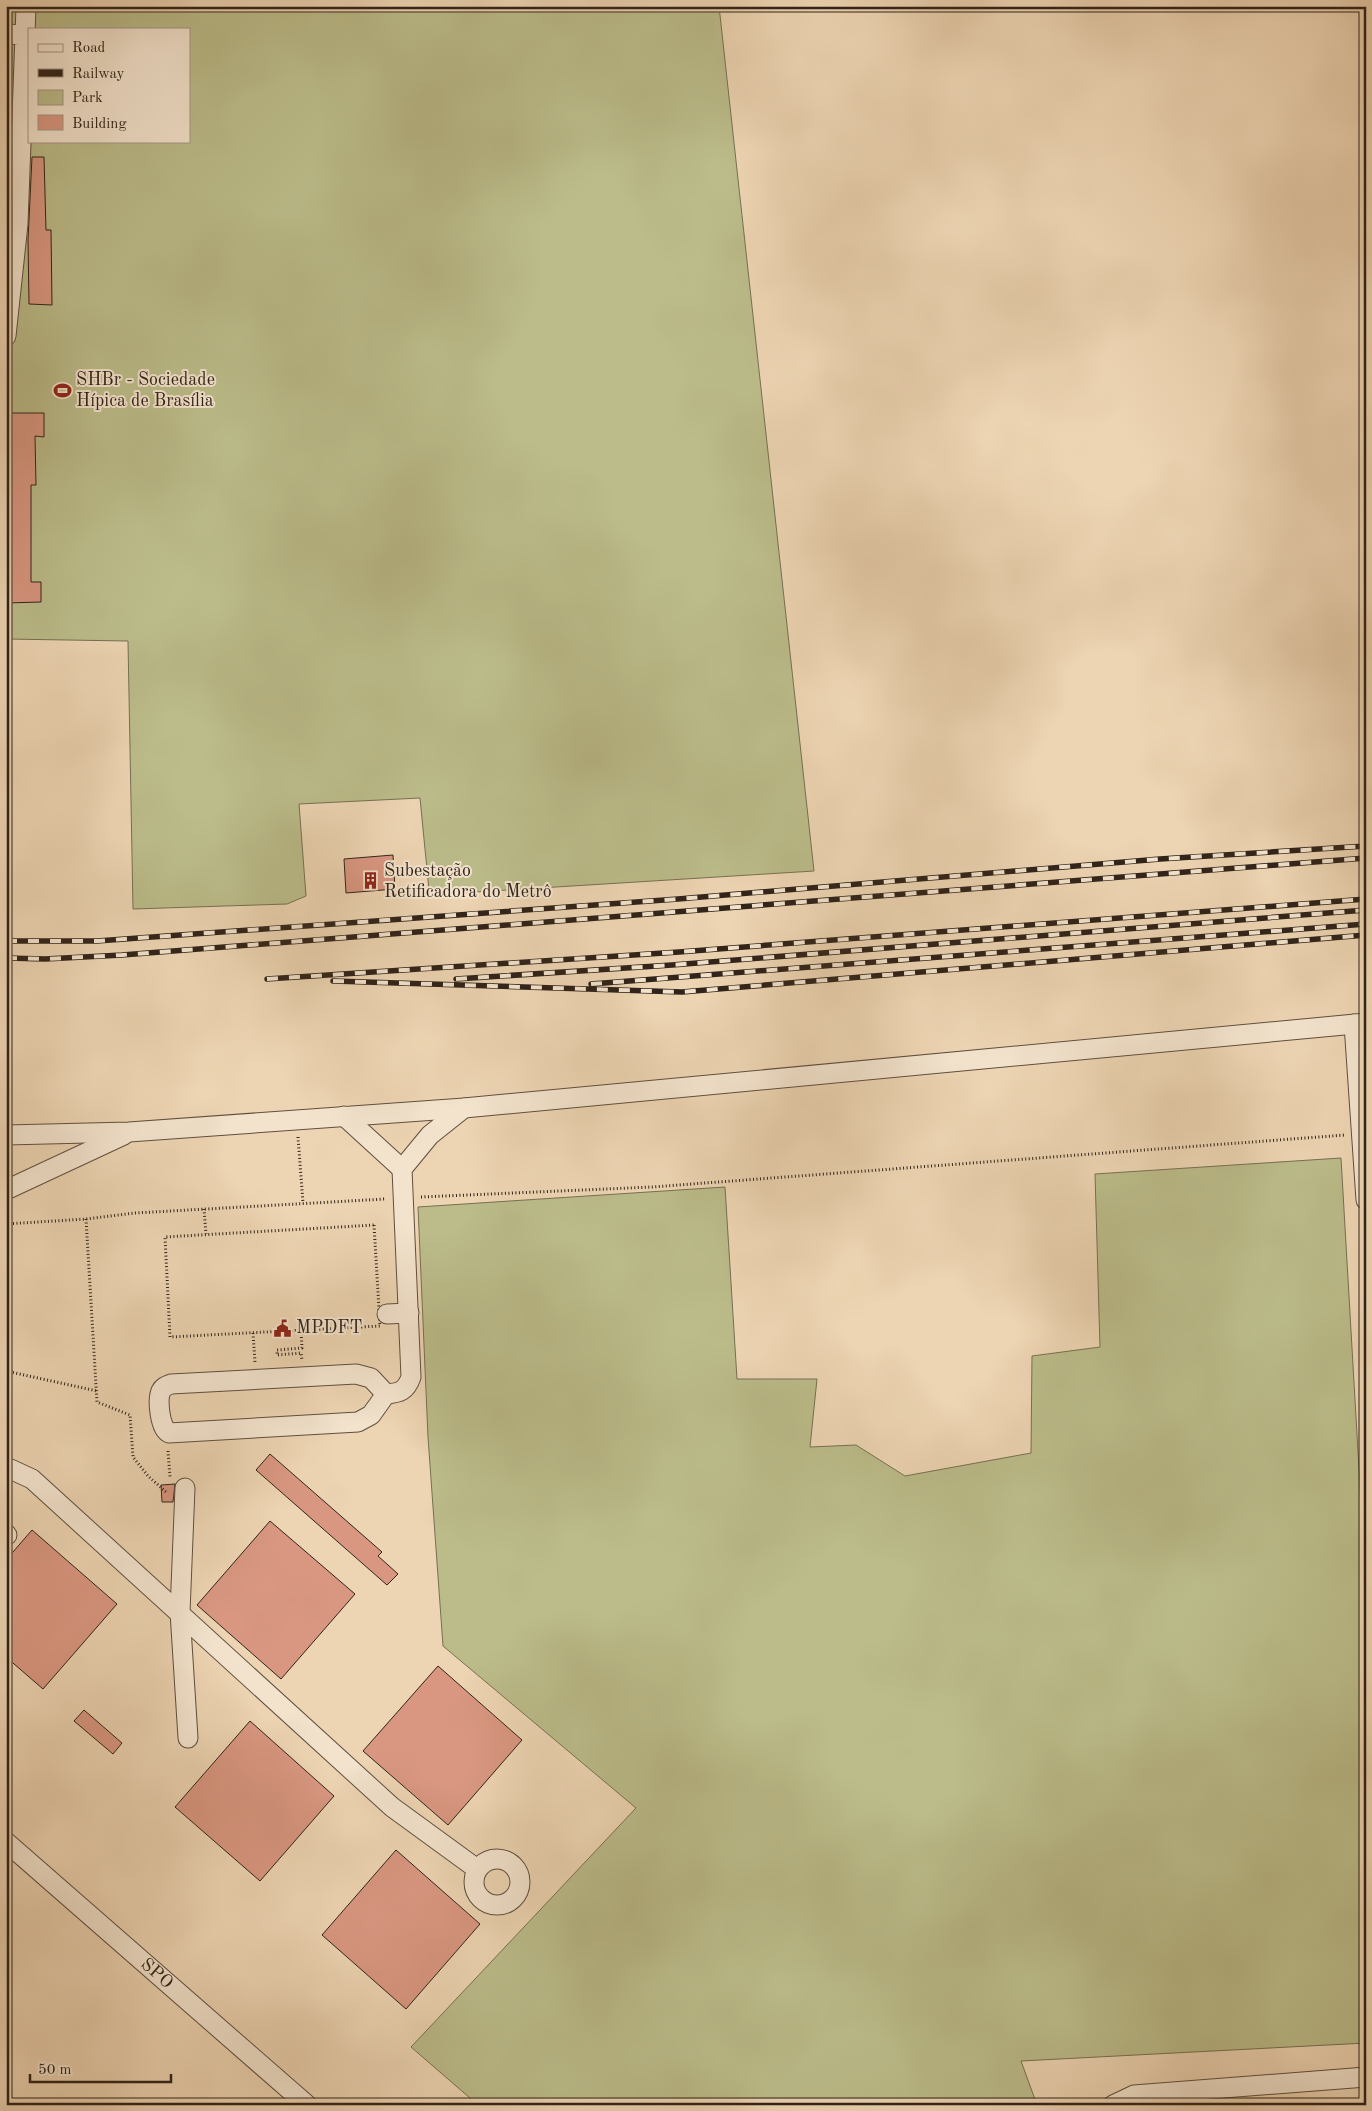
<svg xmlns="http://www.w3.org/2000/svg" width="1372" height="2111" font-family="'Old Standard TT',serif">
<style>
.green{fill:#bbbc8a;stroke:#767052;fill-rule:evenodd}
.building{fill:#d99781;stroke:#302319}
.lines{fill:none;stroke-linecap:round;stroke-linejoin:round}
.minor-casing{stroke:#5f4f3f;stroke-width:21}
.path{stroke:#302319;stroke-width:3;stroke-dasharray:1 2.5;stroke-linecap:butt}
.minor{stroke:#f3e3cd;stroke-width:19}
.rail-casing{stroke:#302319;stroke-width:5.5}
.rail{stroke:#f3e3cd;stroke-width:4;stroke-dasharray:11;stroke-linecap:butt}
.labels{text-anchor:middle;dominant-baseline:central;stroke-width:4;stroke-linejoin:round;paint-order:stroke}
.poi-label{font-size:18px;fill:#302319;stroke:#f3e3cd;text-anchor:start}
.street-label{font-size:18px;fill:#302319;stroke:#f3e3cd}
</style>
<rect width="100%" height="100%" fill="#edd4b2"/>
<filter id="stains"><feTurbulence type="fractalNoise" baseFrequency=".004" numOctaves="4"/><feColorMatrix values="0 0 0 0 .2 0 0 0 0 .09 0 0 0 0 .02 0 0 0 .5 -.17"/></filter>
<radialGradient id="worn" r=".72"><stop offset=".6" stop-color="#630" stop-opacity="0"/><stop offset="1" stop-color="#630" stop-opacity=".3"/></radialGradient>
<path class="green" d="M6 6H719L814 871 459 893 429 890 420 798 299 804 306 896 287 904 133 909 128 641 6 639ZM29 29H189V141H29Z
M1341 1158 1366 1590V2043L1021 2061 1037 2105H478L411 2047 636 1808 443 1646 428 1437 418 1207 725 1187 737 1379H817L810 1447 856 1445 905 1476 1031 1453 1032 1356 1100 1347 1095 1174Z"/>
<path class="building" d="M32 157H44L46 230H51L52 305 29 304 28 240Z
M6 413H44V437L35 436 36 485H31V582H41V602L6 603Z
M393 855 395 889 346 893 344 859Z
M270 1454 382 1552 378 1556 398 1574 387 1585 256 1470Z
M175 1484 173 1502H162L161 1485Z
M270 1521 355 1594 281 1679 197 1605Z
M32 1530 117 1604 43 1689 6 1657V1560Z
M438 1666 522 1740 448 1825 363 1751Z
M84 1710 122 1743 113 1754 74 1721Z
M250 1721 334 1796 260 1881 175 1807Z
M396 1850 480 1924 406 2009 322 1935Z"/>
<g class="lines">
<defs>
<g id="minor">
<path d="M6 34 25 35 18 224 6 336"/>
<path d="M25 35 26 6"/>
<path d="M1354 1024 1366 1200"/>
<path d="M344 1116 402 1169"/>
<path d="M6 1135 129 1132 464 1108 1366 1023"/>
<path d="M6 1190 124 1135"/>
<path d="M387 1314 409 1313"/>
<path d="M356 1374 371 1378 386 1394 371 1415 358 1422 169 1433C160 1429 157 1400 161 1391 163 1387 166 1386 171 1384Z"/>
<path d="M386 1394C400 1393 406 1391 411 1377L402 1169 430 1135 464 1108"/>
<path d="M6 1467 32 1479 392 1807 477 1869"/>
<path d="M185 1488 180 1612 188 1738"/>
<path d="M6 1534 7 1535"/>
<path id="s1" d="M6 1842 307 2105"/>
<circle cx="497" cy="1882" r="23"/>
<path d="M1113 2105 1134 2095 1366 2077"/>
</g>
</defs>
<use href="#minor" class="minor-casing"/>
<path class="path" d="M298 1137 303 1203
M421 1197 652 1187 1345 1135
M204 1209 206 1234
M86 1219 97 1402 130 1415 133 1457 148 1476 166 1492
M6 1224 86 1219 135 1213 385 1199
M374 1225 380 1326 170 1337 165 1237Z
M301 1330 302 1348 277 1350V1355L301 1353 302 1360
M253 1333 255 1362
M6 1371 97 1391
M168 1451 170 1477"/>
<use href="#minor" class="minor"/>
<defs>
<path id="rail" d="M6 941H97L678 899 1160 859 1366 846
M6 958 45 959 122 955 1366 858
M267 979 679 952 1366 899
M456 979 672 965 1366 910
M333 981 682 992 1366 935
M591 984 1366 924"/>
</defs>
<use href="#rail" class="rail-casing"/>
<use href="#rail" class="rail"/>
</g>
<defs>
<symbol id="stadium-bare" viewBox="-9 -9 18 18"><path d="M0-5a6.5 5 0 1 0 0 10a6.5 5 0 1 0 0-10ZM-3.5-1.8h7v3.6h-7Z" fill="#8f2418" stroke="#f3e3cd" stroke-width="2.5" paint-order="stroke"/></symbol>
<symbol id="building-bare" viewBox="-9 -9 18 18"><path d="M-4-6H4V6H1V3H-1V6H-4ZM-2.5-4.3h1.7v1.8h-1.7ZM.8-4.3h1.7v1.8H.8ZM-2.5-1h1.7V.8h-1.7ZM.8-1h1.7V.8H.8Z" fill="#8f2418" stroke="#f3e3cd" stroke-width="2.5" paint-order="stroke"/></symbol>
<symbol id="civic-bare" viewBox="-9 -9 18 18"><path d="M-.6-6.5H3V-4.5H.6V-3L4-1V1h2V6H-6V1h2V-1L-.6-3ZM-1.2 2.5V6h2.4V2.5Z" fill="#8f2418" stroke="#f3e3cd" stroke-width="2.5" paint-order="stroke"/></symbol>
</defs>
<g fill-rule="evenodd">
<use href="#stadium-bare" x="50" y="378" width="25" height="25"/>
<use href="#building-bare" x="358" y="868" width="25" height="25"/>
<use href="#civic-bare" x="270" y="1316" width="25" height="25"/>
</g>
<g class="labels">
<g class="poi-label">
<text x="76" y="380">SHBr - Sociedade<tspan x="76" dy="21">Hípica de Brasília</tspan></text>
<text x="384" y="871">Subestação<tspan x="384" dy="21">Retificadora do Metrô</tspan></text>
<text x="296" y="1328">MPDFT</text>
</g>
<g class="street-label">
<text stroke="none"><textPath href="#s1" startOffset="200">SPO</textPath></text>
</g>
</g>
<rect width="1372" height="2111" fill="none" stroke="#edd4b2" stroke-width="25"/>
<rect x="8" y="8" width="1357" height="2096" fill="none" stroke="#302319" stroke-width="2.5"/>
<rect x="12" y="12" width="1347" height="2086" fill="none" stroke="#302319"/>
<rect x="28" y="28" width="162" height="115" fill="#f3e3cd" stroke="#a59685"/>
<rect x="38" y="44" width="25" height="8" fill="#f3e3cd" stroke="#a59685"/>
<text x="72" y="52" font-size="15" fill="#302319">Road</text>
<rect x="38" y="69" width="25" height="8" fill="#302319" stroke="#a59685"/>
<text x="72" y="78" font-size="15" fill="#302319">Railway</text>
<rect x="38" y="90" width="25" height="15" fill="#bbbc8a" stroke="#a59685"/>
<text x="72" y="102" font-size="15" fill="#302319">Park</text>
<rect x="38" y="115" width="25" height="15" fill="#d99781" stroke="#a59685"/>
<text x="72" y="128" font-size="15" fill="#302319">Building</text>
<path d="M30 2074v8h141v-8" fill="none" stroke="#302319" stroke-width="2.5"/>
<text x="38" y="2074" font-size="15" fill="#302319" stroke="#f3e3cd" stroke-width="4" paint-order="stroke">50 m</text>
<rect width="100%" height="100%" filter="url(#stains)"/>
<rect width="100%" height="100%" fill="url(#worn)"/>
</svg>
